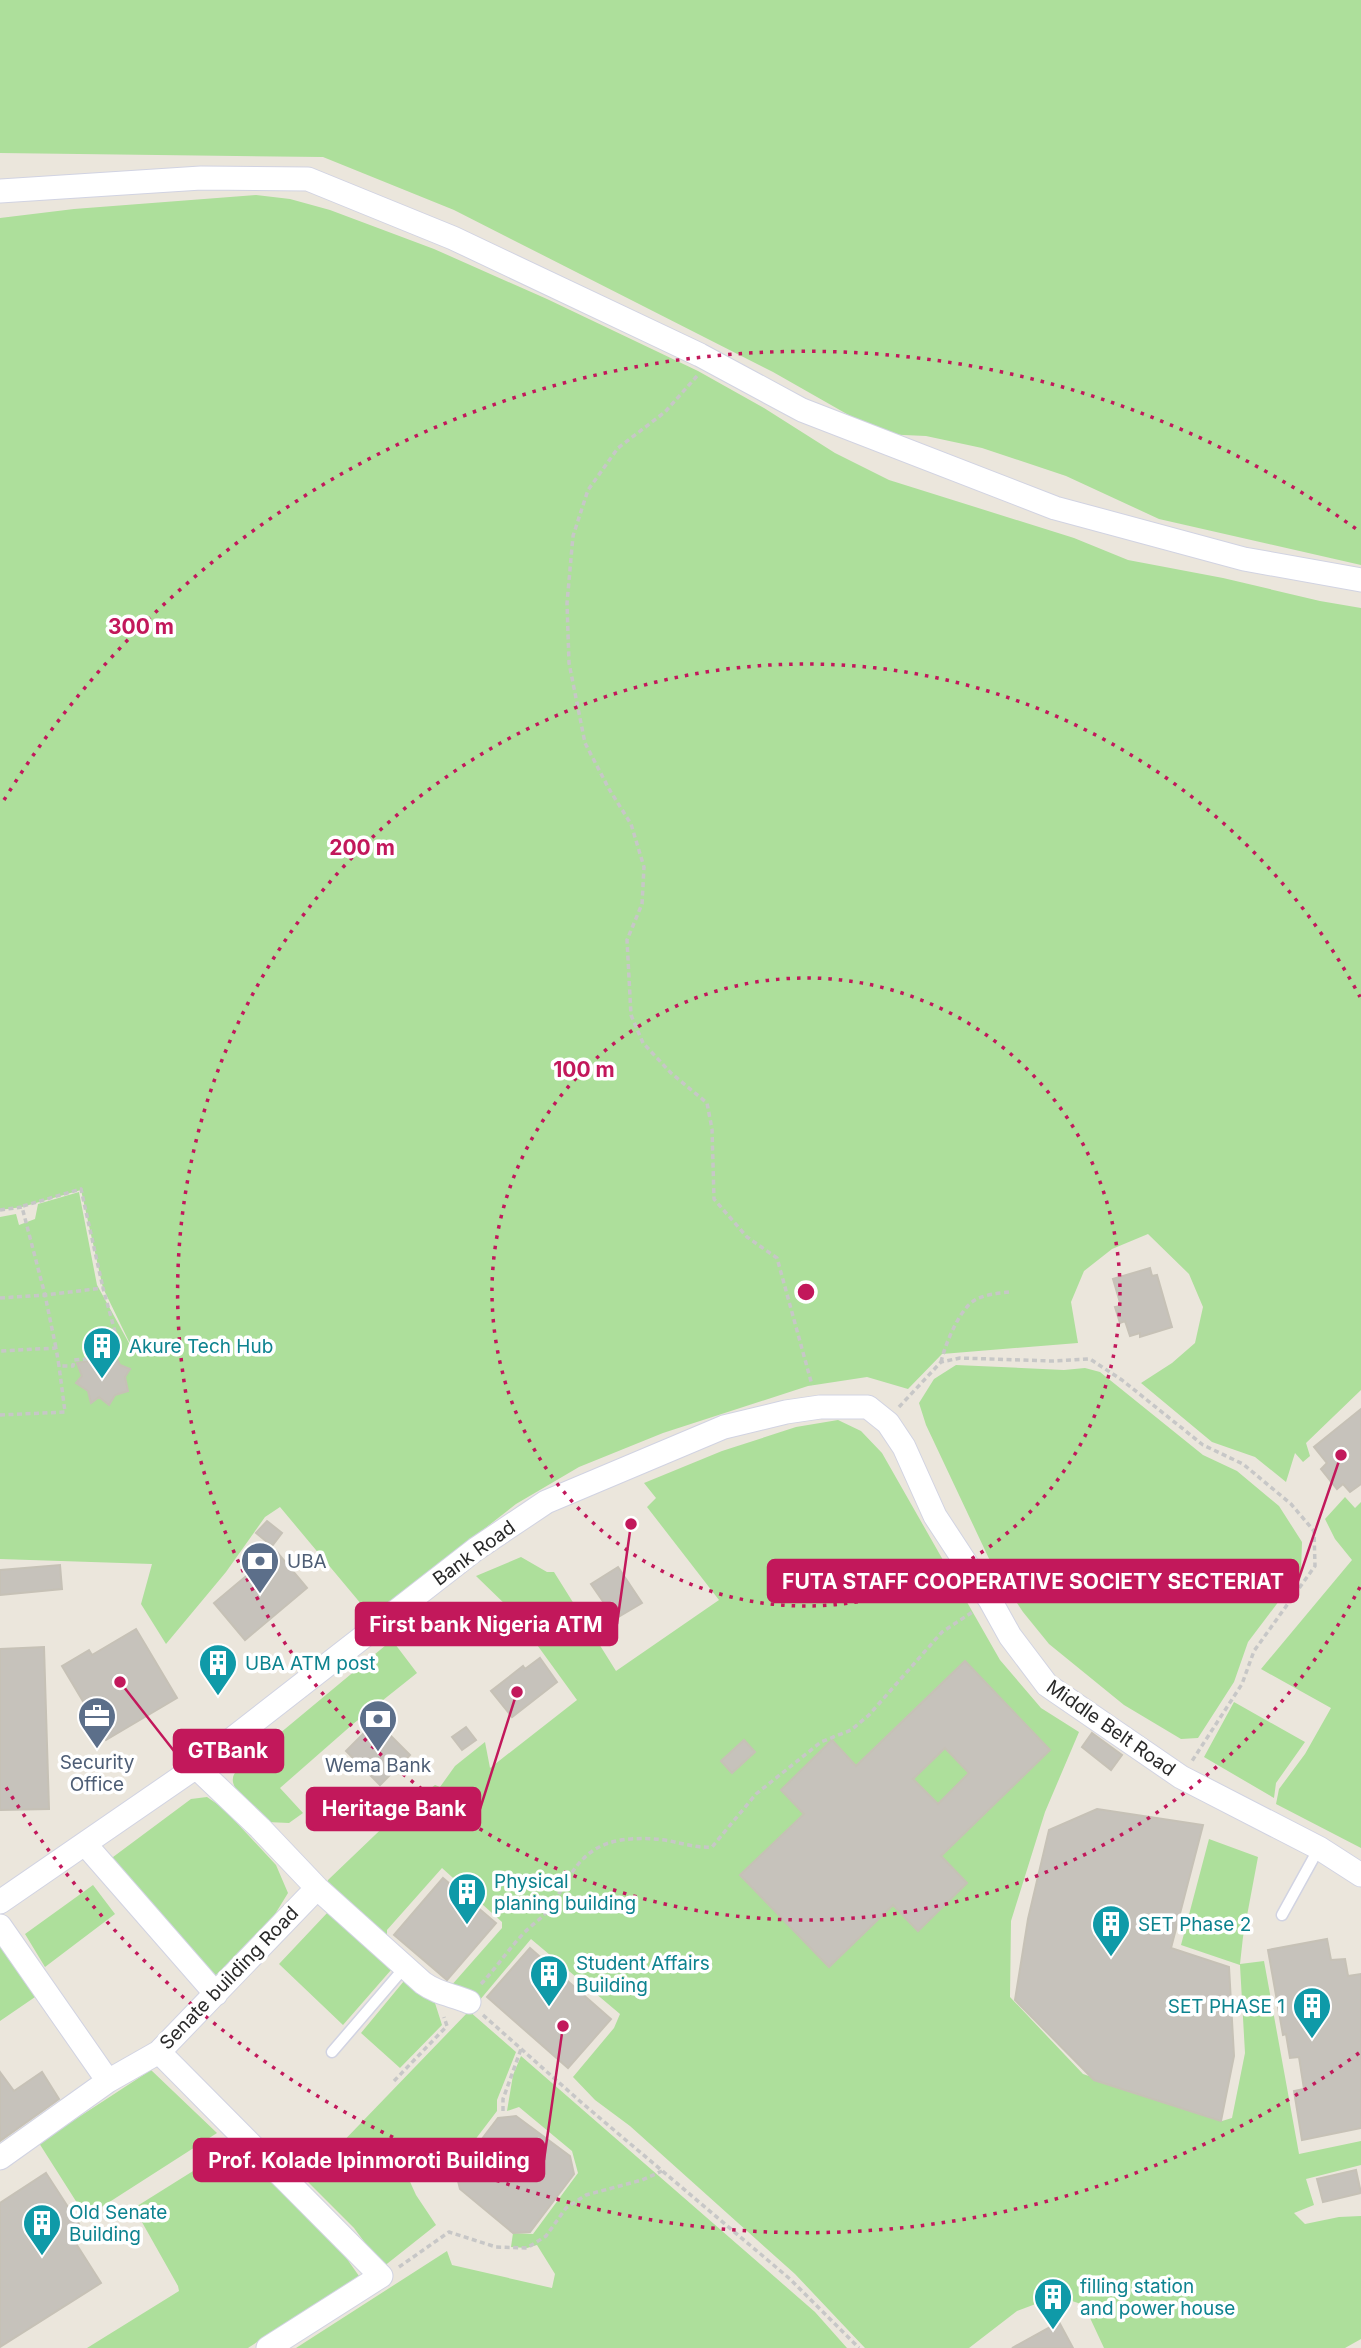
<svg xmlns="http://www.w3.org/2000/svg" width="1361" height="2348" font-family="Inter,sans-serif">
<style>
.green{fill:#addf9b}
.building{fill:#c6c2bb;stroke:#c6c1b6;stroke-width:2;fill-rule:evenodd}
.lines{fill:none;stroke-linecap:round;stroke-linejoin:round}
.service-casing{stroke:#d1d3e2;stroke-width:13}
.minor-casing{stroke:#d1d3e2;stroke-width:25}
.path{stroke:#c7c7c7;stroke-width:3.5;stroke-dasharray:5 3.5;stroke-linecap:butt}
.service{stroke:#fff;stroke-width:10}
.minor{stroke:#fff;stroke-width:23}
.ring{fill:none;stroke:#c2185b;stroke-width:3.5;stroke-dasharray:3.5 7}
.labels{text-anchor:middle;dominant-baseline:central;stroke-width:7;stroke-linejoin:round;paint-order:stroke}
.culture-label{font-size:19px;fill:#0d838f;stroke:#fff;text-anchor:start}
.street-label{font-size:19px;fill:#292929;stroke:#fff}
.service-label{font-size:19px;fill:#4e5e75;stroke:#fff}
.centre{fill:#c2185b;stroke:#fff;stroke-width:3.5}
.ring-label{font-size:21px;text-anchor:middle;font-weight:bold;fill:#c2185b;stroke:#fff;stroke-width:7;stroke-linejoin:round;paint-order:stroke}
.leader{fill:none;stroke:#c2185b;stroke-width:2.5}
.callout-dot{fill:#c2185b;stroke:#fff;stroke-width:2.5}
.callout{fill:#c2185b;stroke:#c2185b;stroke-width:2.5}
.callout-label{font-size:21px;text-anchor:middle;font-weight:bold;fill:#fff}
</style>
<rect width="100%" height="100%" fill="#ebe6dc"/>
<path class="green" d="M0 0H1361V565L1159 519 1066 476 982 448 926 436 882 434 773 372 454 210 323 157 0 153Z
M256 195 290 199 330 210 434 249 547 299 698 371 764 408 835 453 889 480 1074 538 1128 560 1223 578 1320 601 1361 608V1390L1306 1443 1310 1456 1303 1462 1295 1453 1286 1482 1255 1457 1212 1442 1141 1383 1172 1363 1195 1343 1203 1307 1189 1274 1148 1234 1112 1249 1084 1271 1071 1302 1078 1343 942 1354 908 1389 867 1377 808 1386 663 1433 579 1467 516 1504 372 1617 280 1507 265 1517 226 1572 166 1644 141 1604 152 1564 0 1559V1217L16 1214 19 1225 35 1219 38 1204 79 1192 97 1285 135 1354 103 1288 81 1190 22 1207 0 1210V218L74 209Z
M956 1365 1064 1370 1085 1368 1100 1372 1203 1455 1237 1471 1279 1506 1302 1542 1301 1572 1248 1642 1234 1682 1198 1738 1181 1739 1124 1705 1049 1644 1023 1612 992 1565 926 1425 919 1403 934 1379Z
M838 1420 861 1431 882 1453 1000 1660 1041 1708 1079 1732 1045 1812 1011 1921 1010 1997 1083 2074 1222 2121 1232 2118 1245 2053 1240 1965 1181 1945 1209 1839 1258 1857 1243 1937 1240 1964 1264 1961 1299 2154 1361 2141V2165L1306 2179 1314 2205 1294 2213 1305 2224 1339 2217 1361 2216V2339L1345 2348H1104L1084 2305 1057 2296 1017 2311 969 2348H865L795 2274 630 2126 595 2100 573 2077 614 2028 620 2014 531 1939 479 2001 450 1987 502 1928V1922L442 1868 387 1930V1942L327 1887 328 1880 398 1813 435 1785 440 1787 455 1766 485 1742 490 1768 577 1700 514 1613 476 1576 521 1557 547 1572H554L616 1671 719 1600 647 1507 656 1498 644 1483 722 1451 796 1427Z
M1345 1497 1355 1508 1361 1502V1848L1276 1804 1279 1789 1305 1754 1331 1708 1261 1669 1352 1560 1335 1539 1325 1519Z
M392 1640 417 1673 353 1724 280 1788 303 1813 289 1823 267 1822C258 1813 230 1790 233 1778 233 1775 237 1770 238 1768Z
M1234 1702 1305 1742 1276 1783 1274 1798 1204 1757Z
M207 1797 223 1808 276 1865 288 1893 269 1924 215 1976 109 1860 191 1799Z
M93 1885 115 1914 45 1967 25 1934Z
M328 1912 391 1970 343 2025 279 1964Z
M2 1947 38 1995 0 2021V1948Z
M404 1981 435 2003 442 2025 400 2068 361 2033Z
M469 2011 516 2052 497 2100V2111L452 2170H427L407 2175 416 2195 436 2225 383 2267 354 2228 306 2180Z
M521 2056 815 2312 847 2348H296L447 2251 452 2265 552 2288 555 2274 537 2245 527 2248 511 2247 513 2233 533 2234 578 2173 572 2151 519 2107 507 2111 513 2075Z
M151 2070 217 2133 86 2217 39 2143Z
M233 2146 340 2249 359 2276 248 2348H87L179 2291 178 2286 134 2208Z"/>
<path class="building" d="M1150 1268 1152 1276 1157 1275 1172 1327 1140 1337V1333L1130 1336 1125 1321 1120 1323 1115 1307 1121 1306 1113 1279Z
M95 1351 103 1357 114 1353 120 1365 130 1369 125 1377 128 1391 115 1395 109 1405 99 1397 91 1403 88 1391 76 1383 82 1376 77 1363 88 1361Z
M1361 1409V1484L1350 1492 1343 1484 1337 1489 1321 1469 1327 1463 1314 1447Z
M267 1521 282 1533 272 1546 256 1533Z
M276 1551 307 1588 245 1640 214 1603Z
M60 1565 62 1589 0 1595V1570Z
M618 1567 642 1603 615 1619 591 1584Z
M136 1629 177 1698 106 1740 62 1666 89 1650 92 1655Z
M44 1647 49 1809 0 1810V1649Z
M540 1658 557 1682 512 1717 491 1691 523 1666 525 1669Z
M965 1661 1050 1750 941 1856 967 1883 918 1931 893 1905 829 1967 740 1875 804 1814 781 1790 832 1740 856 1766ZM945 1748 969 1773 938 1804 913 1779Z
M376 1721 410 1755 380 1785 346 1751Z
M466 1727 476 1740 462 1750 452 1737Z
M1092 1733 1122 1755 1111 1770 1082 1747Z
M744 1740 755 1752 732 1773 721 1761Z
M1097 1809 1203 1825 1171 1948 1229 1967 1234 2056 1221 2121 1094 2080 1015 2000 1028 1919 1049 1830Z
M443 1878 496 1923 447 1980 394 1935Z
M1327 1939 1331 1960 1345 1959 1348 1976 1361 1974V2128L1302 2140 1294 2091 1304 2089 1299 2057 1290 2058 1286 2034 1283 2035 1268 1950Z
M530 1948 611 2019 568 2068 487 1997Z
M0 2072 14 2091 42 2072 59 2099 0 2141Z
M516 2116 570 2156 574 2174 530 2232 513 2233 460 2189 456 2173 498 2118Z
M1356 2170 1361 2193 1323 2202 1317 2179Z
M46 2173 79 2224 68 2231 101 2283 0 2347V2203Z
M1059 2322 1073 2348H1012Z"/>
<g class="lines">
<defs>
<path id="service" d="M1282 1915 1319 1848
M332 2052 405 1967"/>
<path id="minor" d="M0 191 201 178 308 179 453 238 700 355 802 410 1055 508 1244 559 1361 580
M196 1767 260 1828 317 1888 423 1983C438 1994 453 1995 469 2002
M85 1844 216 1994
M0 1902 196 1767 476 1549 546 1502 724 1427 786 1412 820 1407H868L888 1423 904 1447 935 1516 990 1600 1010 1636 1047 1685 1181 1777 1319 1848 1361 1875
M0 1926 108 2081
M159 2052 381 2276 268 2348
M0 2158 108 2081 159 2052 317 1888"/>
</defs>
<use href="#service" class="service-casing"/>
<use href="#minor" class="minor-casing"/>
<path class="path" d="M697 376 665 412 618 448 588 490 573 536 567 603 569 663 585 743 609 789 631 824 644 867 642 904 627 940 631 1015 643 1043 671 1073 707 1103 712 1129 714 1199 747 1237 777 1258 812 1385
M23 1206 81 1189 103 1288
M0 1210 22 1207 45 1295 103 1288 120 1350 104 1351 95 1343 86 1359 74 1360 73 1366H59L56 1348 0 1351
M0 1298 45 1295 56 1348
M941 1362C945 1345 958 1313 972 1302 980 1295 999 1293 1010 1292
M899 1407 941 1362 960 1358 1052 1361 1090 1359 1122 1380 1203 1445 1243 1464 1291 1504 1314 1531 1315 1566 1254 1651 1242 1684 1192 1761
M0 1415 65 1412 59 1366
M481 1984C496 1968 508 1950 523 1934 531 1925 543 1918 550 1908 570 1878 579 1847 621 1840 636 1838 655 1838 670 1841 685 1844 696 1848 712 1847L756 1794 821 1742 851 1730 869 1715 942 1632 974 1611
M483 2015 582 2103 790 2279 859 2348
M394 2081 447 2026 444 2017
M503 2111V2099L521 2049
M399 2267 449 2232 496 2247 527 2248 546 2236 566 2208 586 2195 642 2180 662 2171"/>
<use href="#service" class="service"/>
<use href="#minor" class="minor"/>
</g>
<g class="ring">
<circle cx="806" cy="1292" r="314"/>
<path d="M1360 1587A628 628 0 1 1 1360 997"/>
<path d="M1359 2053A941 941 0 0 1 4 1784M4 800A941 941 0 0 1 1359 531"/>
</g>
<defs>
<symbol id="building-pin" viewBox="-11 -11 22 30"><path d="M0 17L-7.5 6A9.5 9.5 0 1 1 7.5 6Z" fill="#0f9aa8" stroke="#fff"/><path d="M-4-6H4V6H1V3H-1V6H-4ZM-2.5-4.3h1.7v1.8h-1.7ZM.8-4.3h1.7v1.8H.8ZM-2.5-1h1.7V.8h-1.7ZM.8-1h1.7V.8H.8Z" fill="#fff"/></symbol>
<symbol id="bank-pin" viewBox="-11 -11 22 30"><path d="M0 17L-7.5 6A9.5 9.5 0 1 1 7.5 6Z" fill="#5c6f8a" stroke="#fff"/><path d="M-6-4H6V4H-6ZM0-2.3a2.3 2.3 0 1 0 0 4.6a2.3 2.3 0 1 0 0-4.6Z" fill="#fff"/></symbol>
<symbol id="office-pin" viewBox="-11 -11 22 30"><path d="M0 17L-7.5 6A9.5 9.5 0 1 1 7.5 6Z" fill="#5c6f8a" stroke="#fff"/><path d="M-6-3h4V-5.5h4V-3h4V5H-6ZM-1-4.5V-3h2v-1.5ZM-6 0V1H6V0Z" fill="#fff"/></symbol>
</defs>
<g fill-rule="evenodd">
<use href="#building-pin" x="80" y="1324" width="44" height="60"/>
<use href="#bank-pin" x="238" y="1539" width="44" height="60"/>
<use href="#building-pin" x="196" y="1641" width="44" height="60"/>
<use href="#office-pin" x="75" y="1694" width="44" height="60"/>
<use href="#bank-pin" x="356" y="1697" width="44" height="60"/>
<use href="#building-pin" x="445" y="1870" width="44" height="60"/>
<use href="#building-pin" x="1089" y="1902" width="44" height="60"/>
<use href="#building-pin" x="527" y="1952" width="44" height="60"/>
<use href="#building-pin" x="1290" y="1984" width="44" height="60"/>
<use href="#building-pin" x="20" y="2201" width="44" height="60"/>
<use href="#building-pin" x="1031" y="2275" width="44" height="60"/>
</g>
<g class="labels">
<g class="culture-label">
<text x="129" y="1346">Akure Tech Hub</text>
<text x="245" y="1663">UBA ATM post</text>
<text x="494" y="1881">Physical<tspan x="494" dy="22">planing building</tspan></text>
<text x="1138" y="1924">SET Phase 2</text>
<text x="576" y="1963">Student Affairs<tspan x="576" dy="22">Building</tspan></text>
<text x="1285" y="2006" text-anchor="end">SET PHASE 1</text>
<text x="69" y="2212">Old Senate<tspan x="69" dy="22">Building</tspan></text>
<text x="1080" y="2286">filling station<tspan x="1080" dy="22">and power house</tspan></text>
</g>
<g class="street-label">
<text transform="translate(474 1553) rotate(-36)">Bank Road</text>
<text transform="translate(1111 1728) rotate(35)">Middle Belt Road</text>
<text transform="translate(229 1978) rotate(-46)">Senate building Road</text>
</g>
<g class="service-label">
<text x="287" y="1561" text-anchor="start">UBA</text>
<text x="97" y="1762">Security<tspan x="97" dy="22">Office</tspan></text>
<text x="378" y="1765">Wema Bank</text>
</g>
</g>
<circle cx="806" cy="1292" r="10" class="centre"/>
<g class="ring-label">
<text x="141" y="634">300 m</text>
<text x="362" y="855">200 m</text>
<text x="584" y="1077">100 m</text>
</g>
<path class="leader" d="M1341 1455L1298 1581M631 1524L617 1624M120 1682L174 1751M517 1692L480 1809M563 2026L544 2160"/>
<g class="callout-dot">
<circle cx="1341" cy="1455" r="7"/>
<circle cx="631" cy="1524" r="7"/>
<circle cx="120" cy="1682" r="7"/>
<circle cx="517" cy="1692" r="7"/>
<circle cx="563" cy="2026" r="7"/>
</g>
<g class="callout">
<rect x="768" y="1560" width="530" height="42" rx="7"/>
<rect x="356" y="1603" width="261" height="42" rx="7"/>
<rect x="174" y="1730" width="109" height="42" rx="7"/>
<rect x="307" y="1788" width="173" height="42" rx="7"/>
<rect x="194" y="2139" width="350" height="42" rx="7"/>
</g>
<g class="callout-label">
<text x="1033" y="1589">FUTA STAFF COOPERATIVE SOCIETY SECTERIAT</text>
<text x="486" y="1632">First bank Nigeria ATM</text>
<text x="228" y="1758">GTBank</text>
<text x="394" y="1816">Heritage Bank</text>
<text x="369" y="2168">Prof. Kolade Ipinmoroti Building</text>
</g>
</svg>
